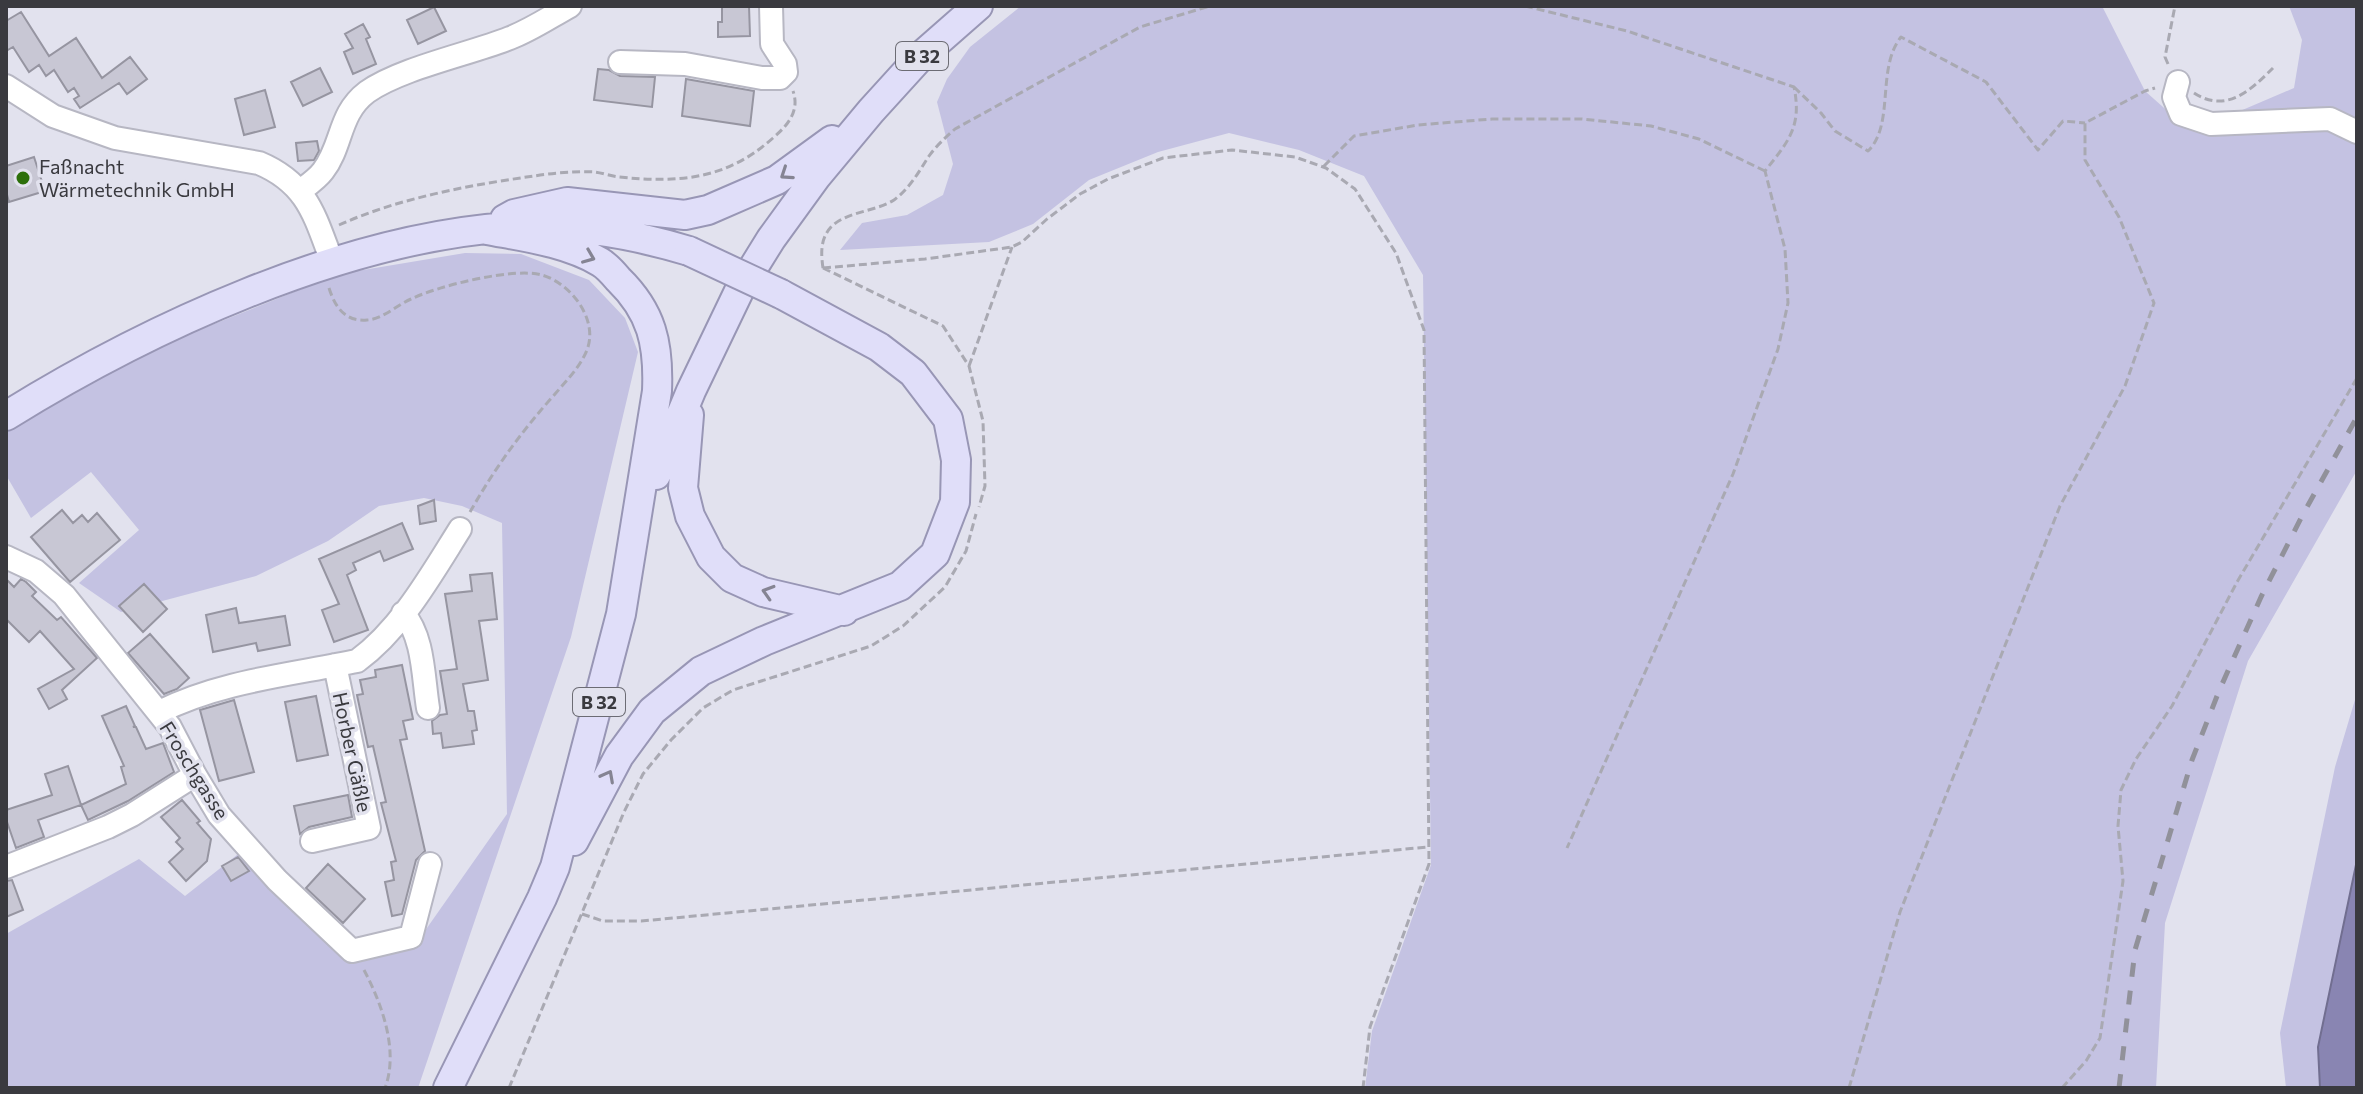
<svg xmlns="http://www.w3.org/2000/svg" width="2363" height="1094" font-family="Commissioner,sans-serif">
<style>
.green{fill:#c4c2e2}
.water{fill:#8985b2;stroke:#716e90;stroke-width:2}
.building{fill:#c8c7d4;stroke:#9695a1;stroke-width:2}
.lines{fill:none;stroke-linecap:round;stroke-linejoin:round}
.minor-casing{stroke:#b7b7c3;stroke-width:26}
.major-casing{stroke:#9896b5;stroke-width:32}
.path{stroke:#a9a9b2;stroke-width:3;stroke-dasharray:8 4;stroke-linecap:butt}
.minor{stroke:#fff;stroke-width:22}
.major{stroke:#e0def9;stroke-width:28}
.rail{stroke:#91919a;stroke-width:5;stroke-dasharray:14 14;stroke-linecap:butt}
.major-bridge-casing{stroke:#9896b5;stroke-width:32;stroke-linecap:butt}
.major-bridge{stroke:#e0def9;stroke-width:28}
.oneway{stroke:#858493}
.poi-dot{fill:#2c6f0a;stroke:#e2e2ee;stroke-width:3}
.labels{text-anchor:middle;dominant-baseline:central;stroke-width:7;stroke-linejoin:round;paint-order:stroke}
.shield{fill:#e2e2ee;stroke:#6c6c74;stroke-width:2}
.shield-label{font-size:18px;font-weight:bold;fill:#3a3a3f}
.poi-label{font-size:20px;fill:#3a3a3f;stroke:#e2e2ee;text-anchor:start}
.street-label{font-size:20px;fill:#3a3a3f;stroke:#e2e2ee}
</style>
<rect width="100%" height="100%" fill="#e2e2ee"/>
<path class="green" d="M1021 6H2102L2145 91 2172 115 2219 120 2294 88 2302 40 2289 6H2357V470L2248 661 2165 923 2156 1088H1365L1372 1031 1431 865 1423 275 1364 176 1299 150 1229 133 1158 152 1089 180 1033 224 989 242 840 250 862 223 907 215 943 195 953 164 937 102 947 79 970 47Z
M465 253 521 254 589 280 625 318 638 352 571 637 418 1088H6V934L139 859 185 896 256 840 353 949 415 945 507 814 502 523 462 506 424 498 379 506 328 541 256 576 121 612 79 583 139 530 91 472 31 518 6 475V430L47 398 134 356 339 274Z
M2357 693V860L2318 1047 2320 1088H2286L2280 1033 2335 767Z"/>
<path class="water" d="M2357 860V1088H2320L2318 1047Z"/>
<path class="building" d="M722 6H749L750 36 718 37V22H722Z
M434 7 446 31 418 44 407 20Z
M21 12 49 56 76 38 102 78 130 57 147 79 127 94 119 83 80 108 74 99 79 96 74 88 68 92 54 70 46 76 39 65 29 72 13 47 6 51V21Z
M363 24 370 37 366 39 376 64 353 74 344 52 353 48 345 34Z
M320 68 332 92 303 106 291 82Z
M598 69 609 70 620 76 655 77 652 107 594 100Z
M686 79 754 91 750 126 682 116Z
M265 90 275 127 244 135 235 99Z
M317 141 319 151 314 160 298 161 296 143Z
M34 157 45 191 9 202 6 191V166Z
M434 500 436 521 420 524 418 506Z
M62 510 73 523 82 515 88 522 97 513 120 540 70 582 31 537Z
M402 523 413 549 384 561 380 551 353 563 356 570 347 575 368 630 334 642 322 610 339 604 319 559Z
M492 573 497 619 479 621 488 680 463 684 468 711H474L477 730 472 731 474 744 443 748 441 733 433 734 432 721 440 715 447 714 440 671 457 669 445 594 472 591 470 575Z
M6 579 14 587 21 579 26 582 36 592 32 596 57 620 61 617 97 658 62 690 67 699 49 709 38 689 74 669 40 631 29 642 6 619Z
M144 584 167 609 143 632 119 606Z
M236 608 239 623 285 616 290 645 258 651 256 643 213 652 206 615Z
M150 634 189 678 177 689 164 694 128 653Z
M402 665 413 719 403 721 407 739 400 740 425 851 416 860 402 914 392 916 385 882 394 880 391 862 396 861 381 803 386 802 373 746 368 747 357 695 363 694 360 680 376 677 375 670Z
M316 696 328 755 297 761 285 702Z
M234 700 254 772 219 781 200 710Z
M126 706 135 726 133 727H136L146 749 163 743 174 772 128 801 88 820 81 805 126 784 121 767 124 766 102 716Z
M68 766 81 805 38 820 44 837 16 848 6 819V810L52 795 45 774Z
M348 795 352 817 309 827 300 834 294 806Z
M182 800 200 821 197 823 211 839 207 861 186 881 169 862 183 849 176 842 180 838 161 817Z
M238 857 249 871 231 881 222 866Z
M328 864 365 899 343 923 306 888Z
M12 880 23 910 6 917V881Z"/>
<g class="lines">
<defs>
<path id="minor" d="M620 62 685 64 762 78H780L786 72 785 64 772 44 771 6
M2178 82 2174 97 2181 114 2211 124 2330 119 2357 132
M6 86 53 116 115 138 259 163C309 184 315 218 333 264
M300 191C308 185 317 179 323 171 343 145 338 114 367 92 401 68 470 54 510 38 531 30 550 17 570 6
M6 557 36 571 64 595 170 727 195 775 219 815 277 880 352 951 411 937 430 864
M403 613C424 637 423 677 428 708
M159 712C221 681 289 675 357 661 401 629 431 575 460 529
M312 841 369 828 335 665
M6 867 108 827 132 815 195 775"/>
<path id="major" d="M505 219 514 214 567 202 685 215 708 210 777 180 832 140
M689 415 683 488 690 516 711 557 732 578 763 592 844 611
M6 416C148 328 340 239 508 227 567 223 632 234 689 251
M656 475 691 391 740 289 771 239 816 177 871 111 921 56 978 6
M574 841 619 756 652 711 701 671 764 641 900 586 935 554 955 502 956 460 948 419 913 373 879 347 781 294
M448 1088 542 898 555 867 621 614 657 391C659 344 652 312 618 279 613 273 607 266 600 262 566 242 524 237 487 230"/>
</defs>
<use href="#minor" class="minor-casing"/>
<use href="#major" class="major-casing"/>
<path class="path" d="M1525 6 1627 31 1794 87C1802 126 1789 141 1765 171L1785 249 1788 303 1778 349 1733 474 1567 848
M2168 64 2165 57 2175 6
M1794 87 1821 113 1835 131 1868 151C1895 125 1876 68 1901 37L1986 82 2038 150 2063 121 2085 123
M2194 93C2226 114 2251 90 2273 68
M1324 166 1354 136 1418 125 1492 119H1582L1651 126 1699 139 1765 171
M339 225C399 198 470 185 534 176 553 173 576 171 595 172 603 173 611 176 619 177 679 183 726 180 773 138 788 125 800 111 793 91
M823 268 925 259 1012 247 1022 242 1047 219 1080 194 1108 179 1163 158 1232 150 1295 157 1326 168 1355 189 1396 253 1424 330 1429 864 1370 1027 1363 1088
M823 268 943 326 969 366 983 421 985 486 979 507
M823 268C821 254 820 239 831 227 847 211 875 212 894 200 910 188 918 173 929 156 936 146 945 138 955 129L1140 27 1210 6
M329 288C335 307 345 322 367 320 383 319 397 305 411 299 438 286 513 267 542 275 570 283 599 319 587 350 580 367 567 380 555 394 521 432 495 468 470 512
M969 366 1012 247
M582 914 603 921H641L1428 847
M364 970C382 1004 399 1051 385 1088
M509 1088 624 812 643 774 671 740 703 708 733 690 871 646 903 626 945 587 966 551 976 514
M1849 1088 1900 912 2060 506 2125 386 2154 303 2119 217 2085 160V123L2145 91 2155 88
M2062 1088 2086 1061 2100 1038 2123 881 2118 826 2121 790 2136 759 2172 706 2237 582 2357 378"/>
<use href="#minor" class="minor"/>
<use href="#major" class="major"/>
<path class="rail" d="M2119 1088 2135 950 2192 760 2219 691 2261 597 2302 516 2357 417"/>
<defs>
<path id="major-bridge" d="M689 251 781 294"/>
</defs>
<use href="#major-bridge" class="major-bridge-casing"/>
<use href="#major-bridge" class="major-bridge"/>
</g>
<defs><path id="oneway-chevron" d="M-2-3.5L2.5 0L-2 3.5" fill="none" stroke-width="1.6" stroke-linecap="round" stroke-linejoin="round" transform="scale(2)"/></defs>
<g class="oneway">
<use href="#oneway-chevron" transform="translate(786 174) rotate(146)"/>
<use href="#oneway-chevron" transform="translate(589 257) rotate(22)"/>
<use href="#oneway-chevron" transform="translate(768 592) rotate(-163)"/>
<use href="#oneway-chevron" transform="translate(608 776) rotate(-62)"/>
</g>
<circle class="poi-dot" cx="23" cy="178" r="8"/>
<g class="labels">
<g class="shield">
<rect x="896" y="42" width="52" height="28" rx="6"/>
<rect x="573" y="688" width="52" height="28" rx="6"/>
</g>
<g class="shield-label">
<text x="922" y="56">B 32</text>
<text x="599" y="702">B 32</text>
</g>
<g class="poi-label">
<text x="39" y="166">Faßnacht<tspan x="39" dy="23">Wärmetechnik GmbH</tspan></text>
</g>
<g class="street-label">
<text transform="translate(353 752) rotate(78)">Horber Gäßle</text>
<text transform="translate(195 770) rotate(58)">Froschgasse</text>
</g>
</g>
<rect width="2363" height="1094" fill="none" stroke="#3a3a3f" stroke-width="16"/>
</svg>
